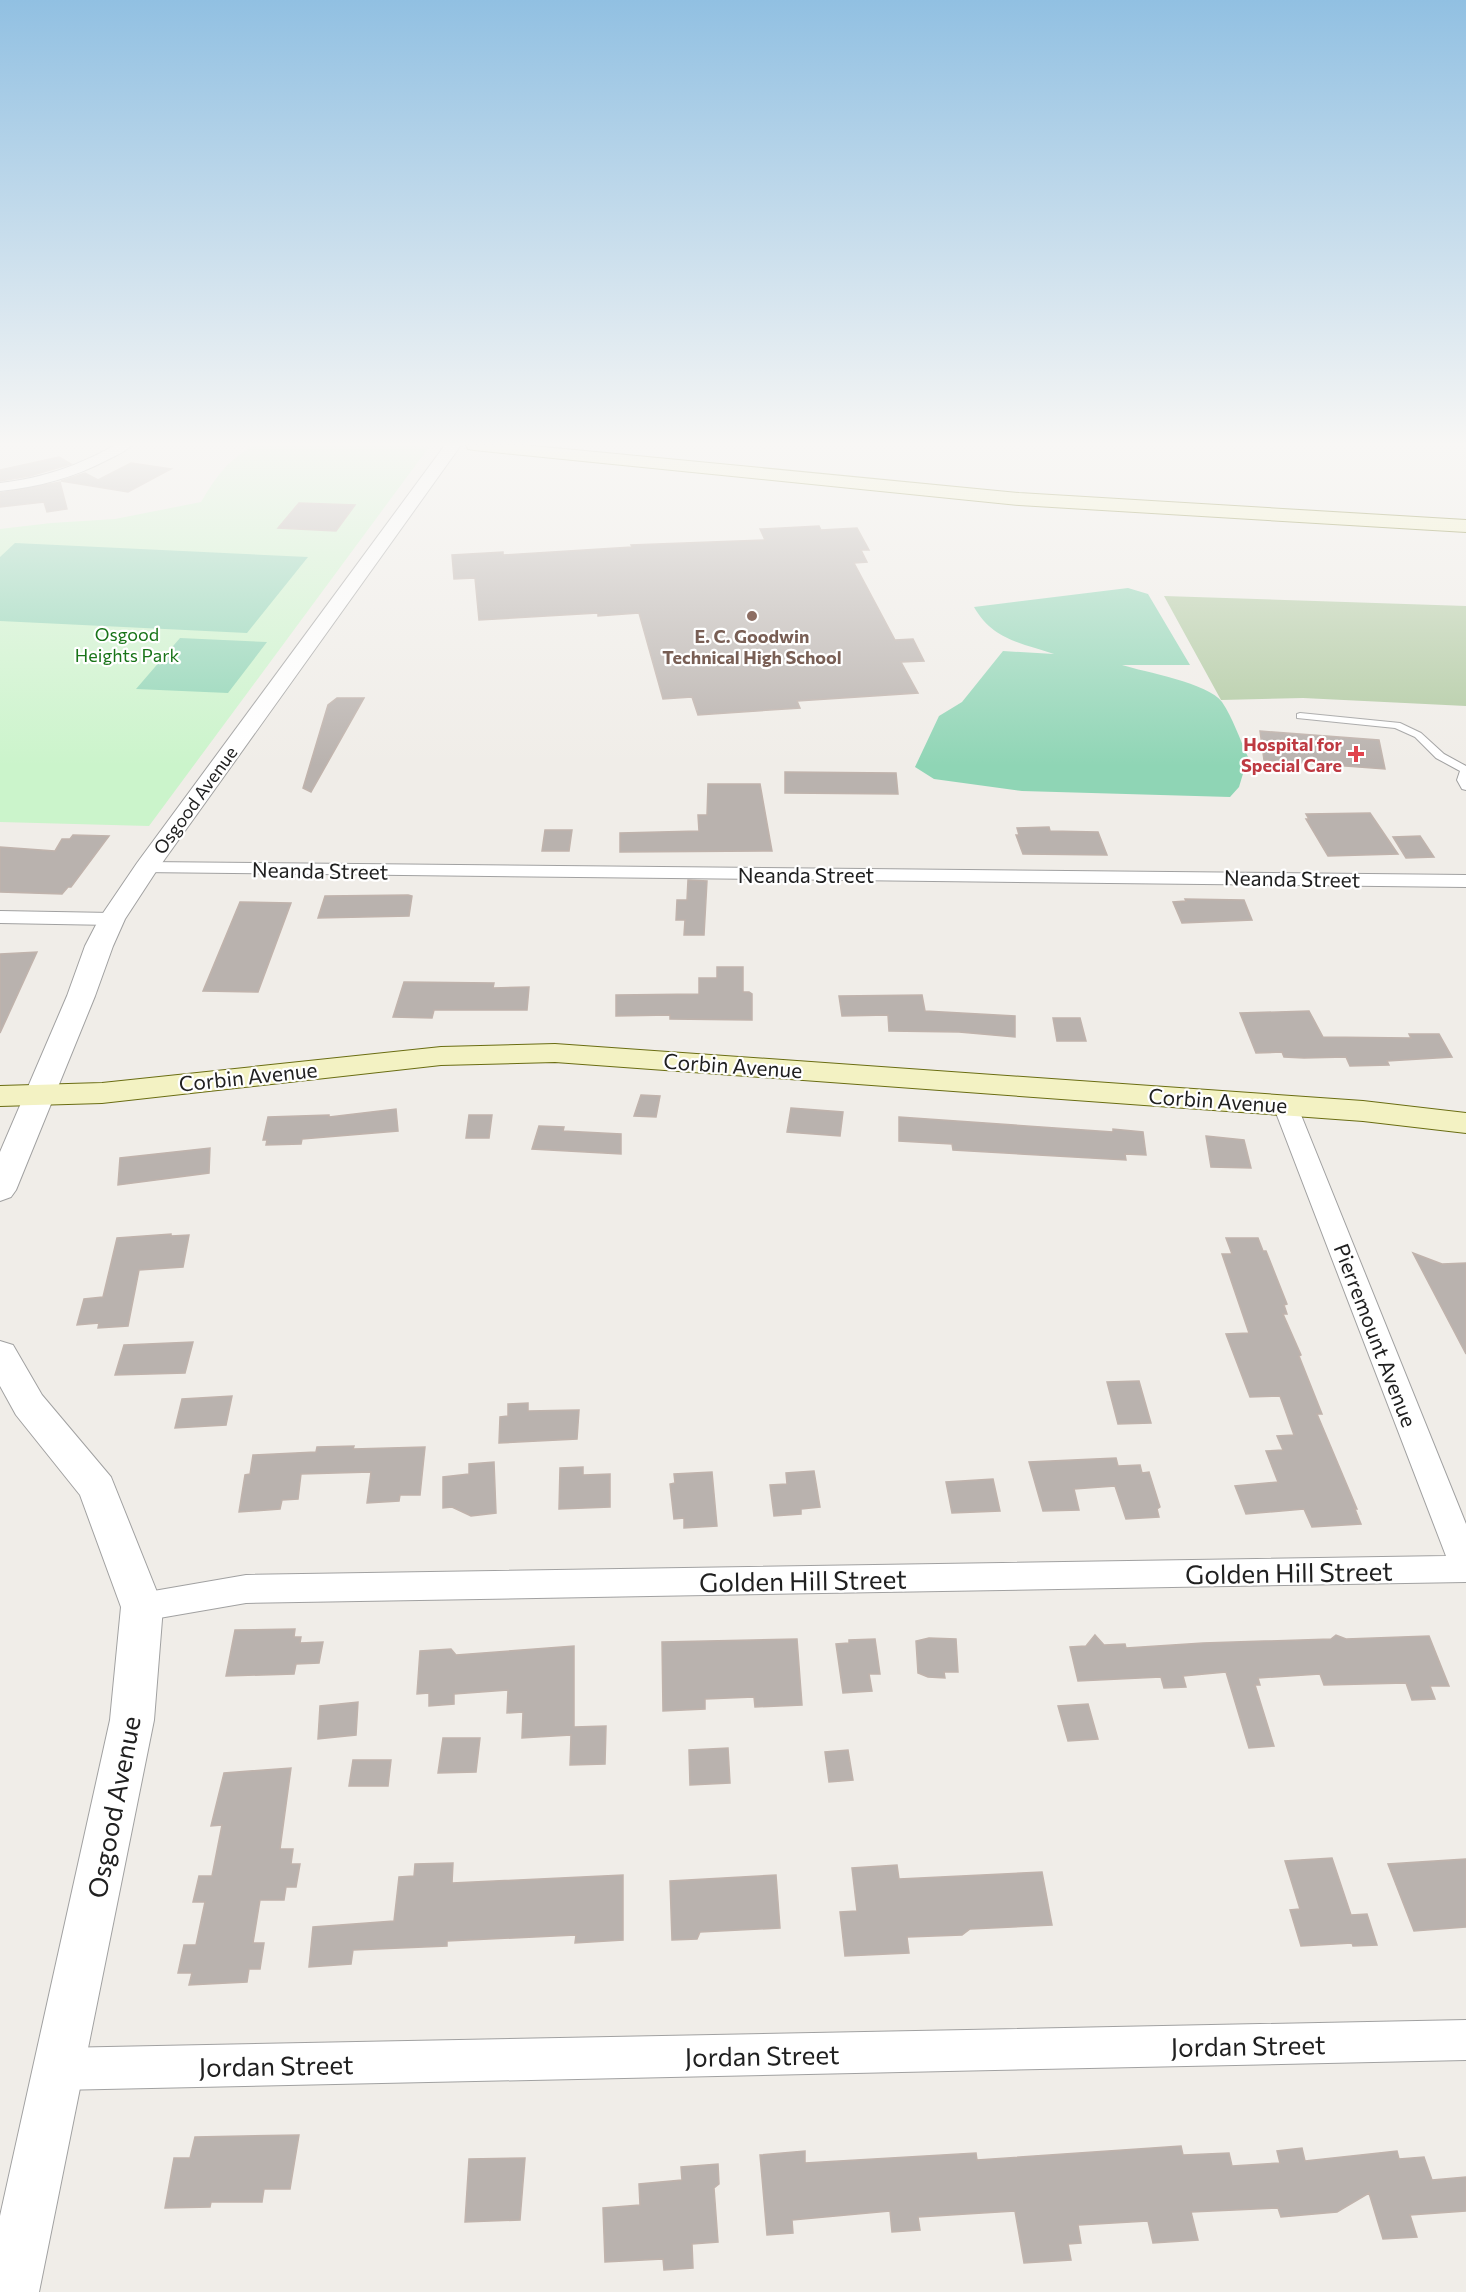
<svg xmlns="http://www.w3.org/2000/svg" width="1466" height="2292" font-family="Commissioner,sans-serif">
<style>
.forest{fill:#b1caa2}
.park{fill:#cbf4cb}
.pitch{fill:#8fd5b5}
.building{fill:#b9b2ae;stroke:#c0b3ac;stroke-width:1.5}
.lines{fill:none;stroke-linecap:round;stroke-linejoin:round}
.service-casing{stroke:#a1a1a1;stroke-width:2}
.minor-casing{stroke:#a1a1a1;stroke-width:2}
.tertiary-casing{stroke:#a1a1a1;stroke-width:2}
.secondary-casing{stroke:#6a6d12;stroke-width:2}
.service{fill:#fff;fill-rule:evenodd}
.minor{fill:#fff;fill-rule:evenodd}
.tertiary{fill:#fff;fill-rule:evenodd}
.secondary{fill:#f3f2c3;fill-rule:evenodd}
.education-dot{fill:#8d6e63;stroke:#fff;stroke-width:2}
.health-dot{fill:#e0444e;stroke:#fff;stroke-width:2}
.labels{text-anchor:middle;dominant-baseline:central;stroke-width:4.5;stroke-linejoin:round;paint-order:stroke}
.far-park-label{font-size:18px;fill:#197419;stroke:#fff}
.far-education-label{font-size:18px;font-weight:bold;fill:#785e54;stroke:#fff}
.far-health-label{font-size:18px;font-weight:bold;fill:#be3a42;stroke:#fff;text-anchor:end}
.far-street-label{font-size:18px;fill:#202020;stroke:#fff}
.street-label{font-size:21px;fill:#202020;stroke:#fff}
.near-street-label{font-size:26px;fill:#202020;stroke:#fff}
</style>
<rect width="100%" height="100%" fill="#f0ede8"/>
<path class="forest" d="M1164 596 1466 606V706L1303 698 1221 700Z"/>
<path class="park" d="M253 445H405L429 447 149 826 0 822V529L51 523 115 519 201 502C218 474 225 464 253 445Z"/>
<path class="pitch" d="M15 543 308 557 247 633 0 621V557Z
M1128 588 1148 594 1190 665H1122C1144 672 1209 683 1222 702 1233 718 1240 740 1248 757L1239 787 1230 797 1022 791 934 779 915 767 939 716 962 702 1003 651 1054 654C1021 643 993 640 974 607Z
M180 638 267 642 228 693 136 689Z"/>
<path class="building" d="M59 457 71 464 30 476 0 481V470Z
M131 463 171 469 128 492 61 481 85 473 98 480Z
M60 482 67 509 47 512 44 502 0 507V493Z
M299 503 355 505 336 531 278 528Z
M819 526 821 530 857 528 869 550H861L867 562 854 563 895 640 913 639 924 661 901 662 918 693 797 701 800 708 698 715 692 697 663 699 639 613 598 616V613L479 620 475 578 454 579 452 555 503 552V555L632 547 631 545 765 540 760 529Z
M337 698H364L311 792 303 788 328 705Z
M1260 731 1379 740 1385 769 1264 760Z
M785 772 896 773 898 794 785 793Z
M708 784H760L772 851 620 852V833L699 831 698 815H707Z
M1370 813 1398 854 1328 856 1306 819H1309L1306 814Z
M1049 827 1050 831 1098 832 1107 855 1023 854 1016 835H1019L1017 828Z
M545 830H572L569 851H542Z
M73 835 109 836 71 887H68L62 894 0 892V847L55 851 62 839H70Z
M1420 836 1434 857 1406 858 1393 837Z
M688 880 707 881 704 935H684L685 920H676L677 900H687Z
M408 895 412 896 409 916 318 918 325 896Z
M1185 899 1244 900 1252 920 1182 923 1173 902 1186 901Z
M240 902 291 903 258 992 203 991Z
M37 952 0 1033V954Z
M717 967H743V992H749L752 994V1020L670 1019V1015L616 1016V995L699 994V978H717Z
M404 982 494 983 493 988 529 987 527 1010H434L432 1018 393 1017Z
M922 995 925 1011 1015 1016V1037L959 1032 889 1031 888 1015 842 1016 839 996Z
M1309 1011 1323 1037 1411 1038 1409 1034H1439L1452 1057 1387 1061 1389 1065 1350 1066 1346 1057 1304 1058 1284 1057 1282 1052 1256 1053 1240 1013Z
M1053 1018H1080L1086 1041H1057Z
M641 1095 660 1096 656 1117 634 1116Z
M791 1108 843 1112 840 1136 787 1132Z
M396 1109 398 1131 302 1139 301 1144 266 1145 267 1140H263L268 1117 329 1115V1117Z
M469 1115H492L489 1138H466Z
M899 1117 1113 1132V1129L1143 1132 1146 1155 1125 1154 1126 1160 953 1150 952 1144 899 1141Z
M539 1126 564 1127 563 1131 621 1134V1154L532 1149Z
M1206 1136 1244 1140 1251 1168 1211 1167Z
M210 1148 209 1173 118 1185 120 1158Z
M171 1234V1236L189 1235 183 1267 139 1270 128 1326 98 1328 99 1323 77 1325 84 1299 103 1297 117 1238Z
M1226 1238H1258L1263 1251H1266L1287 1304 1284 1305 1287 1314H1283L1301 1355 1299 1356 1322 1414H1317L1357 1509H1355L1361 1524 1312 1527 1304 1509 1246 1514 1235 1486 1278 1482 1266 1451 1283 1450 1277 1436 1294 1435 1280 1396 1250 1397 1226 1334 1249 1333 1222 1254H1232Z
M1413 1253 1442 1264 1466 1263V1354Z
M193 1342 185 1373 115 1375 124 1345Z
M1139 1381 1151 1423 1118 1424 1107 1382Z
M232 1396 226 1425 175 1428 182 1399Z
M528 1403V1411L579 1410 577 1439 499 1443 500 1417 508 1416V1404Z
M354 1446 353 1449 425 1447 420 1495H400L399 1501 367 1503 371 1472 301 1474 298 1499 282 1500 280 1509 239 1512 245 1475 250 1474 253 1455 316 1452 317 1447Z
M1116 1458 1118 1466 1140 1465 1142 1473 1149 1472 1160 1507 1157 1509 1159 1517 1126 1519 1115 1486 1074 1489 1079 1510 1043 1511 1029 1462Z
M494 1462 496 1513 471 1516 452 1507 443 1508V1477L469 1474V1464Z
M583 1467V1475L610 1474V1507L559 1509 560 1468Z
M814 1471 820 1507 801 1509V1514L774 1516 770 1485 787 1484 786 1473Z
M712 1472 717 1526 684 1528V1518L674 1519 670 1484 675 1483 674 1474Z
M993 1479 1000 1511 952 1513 946 1482Z
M295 1629 294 1637H301L300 1643 323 1642 319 1663 296 1664 294 1674 226 1676 235 1630Z
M1095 1635 1104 1645 1125 1644 1126 1648 1203 1643 1331 1639 1336 1635 1346 1639 1429 1636 1449 1686H1430L1435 1699 1412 1700 1406 1683 1324 1685 1320 1674 1258 1678 1260 1685H1255L1274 1746 1249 1748 1226 1672 1183 1676 1186 1687 1164 1688 1161 1677 1078 1681 1070 1647 1086 1646Z
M929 1638 956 1639 958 1672H944L945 1678 928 1677 918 1673 916 1641Z
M797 1639 802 1705 755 1707 754 1697 705 1699V1709L663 1711 662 1642Z
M875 1639 880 1674H869L872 1691 843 1693 836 1644 849 1643V1640Z
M574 1646V1727L606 1726 605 1764 570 1765 571 1735 522 1738 523 1712 507 1713 508 1690 454 1694V1704L429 1706V1693L417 1694 420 1651 451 1649 456 1655Z
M358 1702 356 1735 318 1739 320 1706Z
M1088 1704 1098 1739 1068 1741 1058 1706Z
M443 1738H480L476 1772 438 1773Z
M728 1748 730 1783 690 1785 689 1750Z
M848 1750 853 1780 829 1782 825 1752Z
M353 1760H391L388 1786H349Z
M291 1768 280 1849H293L291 1864H300L296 1887H286L284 1900H260L253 1943H264L260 1969H249L247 1982 189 1985 192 1973H178L184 1945H196L205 1902H193L199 1876H212L222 1825 211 1826 224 1773Z
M1332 1858 1351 1915 1367 1914 1377 1945 1353 1946 1352 1943 1301 1946 1290 1910 1300 1909 1285 1861Z
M1466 1859V1927L1414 1931 1388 1864Z
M453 1863 452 1883 623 1875V1940L575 1943 576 1935 447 1941V1946L353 1950 351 1964 309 1967 313 1927 394 1921 399 1877 414 1876 415 1864Z
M897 1865 899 1879 1042 1872 1052 1925 970 1929 962 1935 907 1937 909 1953 845 1956 840 1912 857 1911 852 1868Z
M776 1875 780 1928 700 1932 697 1939 672 1940 670 1881Z
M299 2135 290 2189H264L262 2202H211L210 2207 165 2208 174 2158H190L195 2137Z
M1181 2146 1183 2155 1229 2153 1232 2166 1280 2163 1277 2151 1302 2148 1305 2161 1397 2151 1399 2159 1424 2157 1432 2180 1466 2177V2211L1410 2215 1417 2237 1383 2239 1369 2193 1337 2212 1281 2217 1278 2208 1191 2212 1198 2240 1153 2243 1148 2221 1078 2225 1081 2243 1068 2244 1071 2260 1024 2263 1015 2211 918 2217 920 2230 892 2232 890 2211 792 2220 793 2233 767 2235 760 2155 805 2151V2163L976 2153 977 2160Z
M525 2158 520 2220 465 2222 469 2159Z
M718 2164 719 2184 714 2188 718 2242 692 2244 693 2268 664 2270 663 2259 605 2262 603 2208 640 2205 639 2184 682 2180 681 2167Z"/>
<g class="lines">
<defs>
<path id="service" d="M1300 713 1400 723 1421 733 1444 754 1466 766V790L1462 789 1457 780 1460 771 1436 758 1415 737 1395 728 1297 718V714Z"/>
<path id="minor" d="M115 445H131C125 452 115 456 107 460 73 478 38 487 0 491V483C43 478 78 466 115 445Z
M146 862 1466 875V887L139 872 136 868 139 864Z
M0 911 112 913 120 914 123 919 120 924 112 925 0 923Z
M1285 1097 1294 1100 1297 1105 1466 1524V1582L246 1603 142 1621 130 1617 125 1607 130 1597 142 1593 246 1575 1446 1556 1273 1105 1276 1100Z
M1466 2020V2060L58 2090 43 2084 37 2069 43 2054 58 2048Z"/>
<path id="tertiary" d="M445 445H461L157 870 125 919 113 946 95 996 16 1190 11 1197 0 1201V1152L67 996 85 946 99 919 137 863Z
M0 1341 13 1345 42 1395 111 1477 163 1607 154 1720 39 2292H0V2216L110 1720 121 1607 80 1495 16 1415 0 1386Z"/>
<path id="secondary" d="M466 445H523L1019 493 1466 520V532L1019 505 474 450 468 449Z
M555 1044 1363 1101 1466 1113V1133L1363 1121 555 1062 441 1065 102 1103 0 1106V1086L102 1083 441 1047Z"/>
</defs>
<use href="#service" class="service-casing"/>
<use href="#minor" class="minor-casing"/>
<use href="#tertiary" class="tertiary-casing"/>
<use href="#secondary" class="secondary-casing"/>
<use href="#service" class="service"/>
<use href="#minor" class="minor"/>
<use href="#tertiary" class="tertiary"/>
<use href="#secondary" class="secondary"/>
</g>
<linearGradient id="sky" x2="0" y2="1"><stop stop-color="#91c0e2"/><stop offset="0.58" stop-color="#f8f7f5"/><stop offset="1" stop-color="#f8f7f5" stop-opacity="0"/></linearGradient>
<rect width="1466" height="766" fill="url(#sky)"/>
<circle class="education-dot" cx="752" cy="616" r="6"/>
<path class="health-dot" d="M1353 745h6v6h6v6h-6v6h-6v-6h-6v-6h6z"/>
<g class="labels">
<g class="far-park-label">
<text x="127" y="634">Osgood<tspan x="127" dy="21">Heights Park</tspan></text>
</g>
<g class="far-education-label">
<text x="752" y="636">E. C. Goodwin<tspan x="752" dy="21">Technical High School</tspan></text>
</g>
<g class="far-health-label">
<text x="1342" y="744">Hospital for<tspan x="1342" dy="21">Special Care</tspan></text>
</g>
<g class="far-street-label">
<text transform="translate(195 800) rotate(-54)">Osgood Avenue</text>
</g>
<g class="street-label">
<text transform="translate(320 870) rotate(1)">Neanda Street</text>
<text x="806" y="874">Neanda Street</text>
<text transform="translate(1292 878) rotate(1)">Neanda Street</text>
<text transform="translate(733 1065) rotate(4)">Corbin Avenue</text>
<text transform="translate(248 1076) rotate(-6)">Corbin Avenue</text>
<text transform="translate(1218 1100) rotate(4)">Corbin Avenue</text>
<text transform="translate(1376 1335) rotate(69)">Pierremount Avenue</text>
</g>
<g class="near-street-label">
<text transform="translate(1289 1572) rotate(-1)">Golden Hill Street</text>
<text transform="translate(803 1580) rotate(-1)">Golden Hill Street</text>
<text transform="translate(113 1807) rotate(-79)">Osgood Avenue</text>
<text transform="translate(1248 2045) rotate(-1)">Jordan Street</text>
<text transform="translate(762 2055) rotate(-1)">Jordan Street</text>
<text transform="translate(276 2065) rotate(-1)">Jordan Street</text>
</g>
</g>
</svg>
